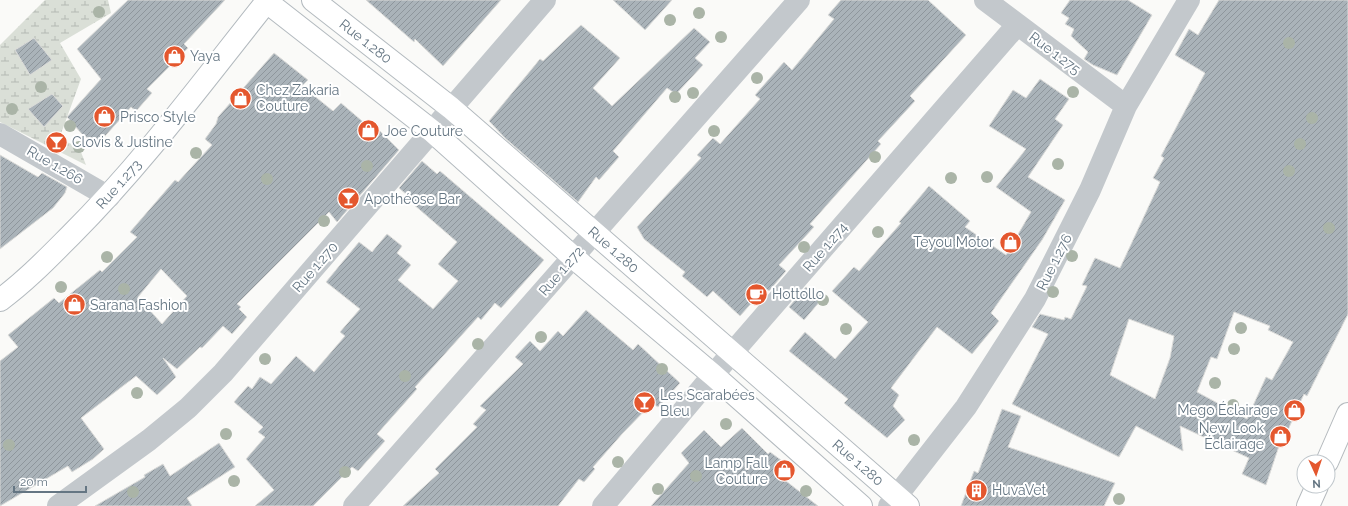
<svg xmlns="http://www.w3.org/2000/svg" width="1348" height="506" font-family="Raleway,sans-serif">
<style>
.wetland{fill:url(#wetland-marsh)}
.building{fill:url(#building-hatch);stroke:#dcdcda;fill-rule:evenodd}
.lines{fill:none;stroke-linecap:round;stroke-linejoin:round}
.secondary-casing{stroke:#b3babf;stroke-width:24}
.primary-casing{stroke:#b5babe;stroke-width:24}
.street{stroke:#c3c8cc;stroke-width:22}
.secondary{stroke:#fff;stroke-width:22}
.primary{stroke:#fff;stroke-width:22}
.tree{fill:#aab4a7}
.labels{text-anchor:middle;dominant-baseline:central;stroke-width:4;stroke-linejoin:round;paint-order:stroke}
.street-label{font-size:14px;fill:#657683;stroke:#fff}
.poi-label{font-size:14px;fill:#657683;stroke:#fff;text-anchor:start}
</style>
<defs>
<pattern id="wetland-marsh" width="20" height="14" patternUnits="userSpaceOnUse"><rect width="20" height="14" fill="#dadfd7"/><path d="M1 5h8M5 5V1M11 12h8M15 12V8" fill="none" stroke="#b4b9b4"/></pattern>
<pattern id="building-hatch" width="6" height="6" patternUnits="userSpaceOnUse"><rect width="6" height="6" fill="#aab3b9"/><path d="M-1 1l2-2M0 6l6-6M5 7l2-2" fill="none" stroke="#8e969c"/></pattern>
</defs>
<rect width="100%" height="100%" fill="#fafaf8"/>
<path class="wetland" d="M45 0H108L111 13 60 43 81 79 59 139 79 147 86 165 0 122V45Z"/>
<path class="building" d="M128 0H225L184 44 188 48 147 89 152 93 136 111 131 107 97 145 82 134 67 117 101 79 77 49Z
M366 0H501L443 66 415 39 414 42Z
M613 0H672L645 30Z
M841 0H928L966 35 910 96 915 101 878 141 881 144 810 224 814 227 779 265 786 271 769 291 765 288 740 316 713 291 707 297 682 276 685 272 644 239 637 227 701 158 697 155 713 138 720 144 760 99 755 95 784 62 792 70 834 19 828 15Z
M1070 0H1128L1152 15 1117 75 1093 65 1084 59 1088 52 1071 36 1074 29 1065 24 1069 18 1061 13Z
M1219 0H1348V314L1307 396 1304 394 1287 432 1284 431 1266 485 1242 474 1249 458 1180 426 1183 451 1136 426 1119 457 1012 404 1048 334 1032 327 1040 314 1064 320 1065 317 1071 319 1087 286 1082 285 1095 258 1120 268 1160 182 1153 178 1164 158 1161 156 1205 73 1175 55 1189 29 1198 35ZM1234 312 1270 326 1268 330 1293 342 1272 380 1266 377 1247 419 1197 392 1211 357 1217 359ZM1129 319 1174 336 1170 358 1155 399 1110 375Z
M581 25 620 58 593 88 612 106 694 28 710 42 695 58 703 65 676 94 667 88 613 151 619 157 599 180 596 177 578 202 505 138 489 121 540 59 543 61Z
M34 38 52 60 30 75 15 50Z
M274 53 308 80 302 86 333 111 341 103 376 133 379 130 399 150 337 222 329 212 237 304 241 307 239 309 247 317 232 334 223 326 202 348 200 347 177 369 163 358 176 377 157 395 136 376 81 418 104 449 93 459 72 472 68 466 0 506V361L18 347 8 335 54 298 59 303 100 270 102 272 137 237 130 232 175 180 178 182 212 145 205 139 216 124 218 117ZM161 269 187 296 162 324 138 297Z
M1040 79 1069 99 1055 119 1063 125 1028 177 1065 200 1042 240 991 313 999 321 972 354 937 327 891 388 899 395 893 406 905 420 887 438 844 403 848 399 789 351 805 332 835 359 868 322 832 291 854 267 859 271 901 223 899 222 929 186 970 221 965 227 1006 255 1031 212 996 187 1026 149 989 126 1013 90 1026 98Z
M52 94 63 106 44 127 28 109Z
M0 155 38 177 42 173 67 187 65 193 53 208 0 249Z
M422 161 437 174 440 171 544 260 501 308 495 303 481 320 478 317 415 387 417 389 377 434 385 441 358 471 352 467 313 506H255L274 490 246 459 265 437 258 432 263 427 234 402 248 386 252 389 260 377 271 384 296 356 314 372 345 336 340 332 360 309 326 282 359 242 372 252 387 234 402 246 397 253 411 265 398 280 433 309 458 281 438 264 457 242 412 203 414 201 399 188Z
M806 287 821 300 804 320 789 307Z
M586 310 633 350 638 344 680 383 658 407 652 403 622 434 593 467 595 469 584 482 579 479 558 506H403L439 473 435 469 477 427 473 424 486 410 480 406 523 364 515 357 530 341 540 351 558 331 563 336Z
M1002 409 1021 416 1008 447 1115 483 1104 506H961L974 471 978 473Z
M742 428 768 454 770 452 785 463 782 467 791 475 786 481 818 506H651L689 463 681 453 704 430 721 447Z
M219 443 235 467 187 498 192 506H95L145 477 144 475 163 464 170 476Z"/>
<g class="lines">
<defs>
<g id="secondary">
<path id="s1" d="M313 0 451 108 908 506"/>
<path d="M267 2 432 131 573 257 713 375 861 506"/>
<path id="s2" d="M0 300C26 281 49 257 71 235 144 162 204 80 268 0"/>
</g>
<path id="primary" d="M1327 462 1348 414
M1308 506 1317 486"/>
</defs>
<use href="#secondary" class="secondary-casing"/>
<use href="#primary" class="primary-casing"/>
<path class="street" d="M985 0 1126 106
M0 134 109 197
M58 506 149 440 188 408 223 373 545 0
M354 506 799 0
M603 506 713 375 1017 25
M889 506 966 407 1035 299 1090 190 1126 106 1189 0"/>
<use href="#secondary" class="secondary"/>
<use href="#primary" class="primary"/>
</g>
<g class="tree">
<circle cx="99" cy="12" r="6"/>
<circle cx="699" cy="13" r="6"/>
<circle cx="670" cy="20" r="6"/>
<circle cx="721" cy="37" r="6"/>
<circle cx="1289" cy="43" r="6"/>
<circle cx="757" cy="78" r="6"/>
<circle cx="41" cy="87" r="6"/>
<circle cx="1073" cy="92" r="6"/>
<circle cx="693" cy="93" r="6"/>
<circle cx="675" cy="97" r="6"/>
<circle cx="12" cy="109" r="6"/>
<circle cx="1312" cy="118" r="6"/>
<circle cx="70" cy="126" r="6"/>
<circle cx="714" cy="131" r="6"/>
<circle cx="1300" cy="144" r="6"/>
<circle cx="79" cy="147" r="6"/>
<circle cx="196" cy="153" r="6"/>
<circle cx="875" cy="157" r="6"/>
<circle cx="1058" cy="164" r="6"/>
<circle cx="367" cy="166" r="6"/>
<circle cx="1289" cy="171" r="6"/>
<circle cx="987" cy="177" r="6"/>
<circle cx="951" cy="178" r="6"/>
<circle cx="267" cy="179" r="6"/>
<circle cx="324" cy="221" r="6"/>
<circle cx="1329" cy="228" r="6"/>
<circle cx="878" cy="232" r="6"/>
<circle cx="804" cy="247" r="6"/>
<circle cx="1072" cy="256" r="6"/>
<circle cx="107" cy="257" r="6"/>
<circle cx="61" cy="287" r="6"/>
<circle cx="124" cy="289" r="6"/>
<circle cx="1053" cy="292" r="6"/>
<circle cx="823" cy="300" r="6"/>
<circle cx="1241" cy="328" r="6"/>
<circle cx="846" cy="329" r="6"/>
<circle cx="541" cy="337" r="6"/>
<circle cx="478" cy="344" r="6"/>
<circle cx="1234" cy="349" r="6"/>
<circle cx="265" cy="359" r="6"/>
<circle cx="662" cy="369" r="6"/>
<circle cx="405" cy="376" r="6"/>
<circle cx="1215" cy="383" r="6"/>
<circle cx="137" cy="393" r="6"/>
<circle cx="1233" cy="405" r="6"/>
<circle cx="726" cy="424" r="6"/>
<circle cx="226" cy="434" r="6"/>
<circle cx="914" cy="440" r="6"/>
<circle cx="9" cy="445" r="6"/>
<circle cx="618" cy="462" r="6"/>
<circle cx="345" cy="472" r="6"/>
<circle cx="696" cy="476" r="6"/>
<circle cx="234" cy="481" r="6"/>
<circle cx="658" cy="489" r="6"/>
<circle cx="806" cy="491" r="6"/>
<circle cx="133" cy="492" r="6"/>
<circle cx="1119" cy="499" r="6"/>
</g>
<defs>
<symbol id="shop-disc" viewBox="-11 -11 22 22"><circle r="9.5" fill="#e4572e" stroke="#fff"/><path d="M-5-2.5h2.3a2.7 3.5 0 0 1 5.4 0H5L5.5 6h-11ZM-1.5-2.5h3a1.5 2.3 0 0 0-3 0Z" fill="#fff"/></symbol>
<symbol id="bar-disc" viewBox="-11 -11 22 22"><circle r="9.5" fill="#e4572e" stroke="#fff"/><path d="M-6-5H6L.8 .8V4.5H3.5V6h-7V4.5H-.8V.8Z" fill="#fff"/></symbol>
<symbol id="cafe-disc" viewBox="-11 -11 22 22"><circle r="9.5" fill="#e4572e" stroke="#fff"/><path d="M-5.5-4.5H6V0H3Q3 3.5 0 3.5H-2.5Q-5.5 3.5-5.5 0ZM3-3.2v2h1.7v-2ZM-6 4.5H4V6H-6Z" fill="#fff"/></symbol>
<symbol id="building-disc" viewBox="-11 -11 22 22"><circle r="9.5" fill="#e4572e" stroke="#fff"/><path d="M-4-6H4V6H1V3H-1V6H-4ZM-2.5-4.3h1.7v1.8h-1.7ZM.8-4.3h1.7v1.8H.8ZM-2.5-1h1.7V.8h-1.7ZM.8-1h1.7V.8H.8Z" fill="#fff"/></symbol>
</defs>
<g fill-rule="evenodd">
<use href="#shop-disc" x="162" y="44" width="25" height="25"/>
<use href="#shop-disc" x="228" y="86" width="25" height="25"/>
<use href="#shop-disc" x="92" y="104" width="25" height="25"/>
<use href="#shop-disc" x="356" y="118" width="25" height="25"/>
<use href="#bar-disc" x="44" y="130" width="25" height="25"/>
<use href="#bar-disc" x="336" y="186" width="25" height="25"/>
<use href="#shop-disc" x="998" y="230" width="25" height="25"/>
<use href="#cafe-disc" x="744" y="282" width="25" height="25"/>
<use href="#shop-disc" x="62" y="292" width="25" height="25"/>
<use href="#bar-disc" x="632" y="390" width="25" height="25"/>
<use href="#shop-disc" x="1282" y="398" width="25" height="25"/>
<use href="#shop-disc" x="1268" y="424" width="25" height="25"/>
<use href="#shop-disc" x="772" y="458" width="25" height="25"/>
<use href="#building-disc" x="964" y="478" width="25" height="25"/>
</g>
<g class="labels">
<g class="street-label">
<text stroke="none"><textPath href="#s1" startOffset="67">Rue 1.280</textPath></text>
<text transform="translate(1055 53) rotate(37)">Rue 1.275</text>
<text transform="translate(55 165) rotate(30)">Rue 1.266</text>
<text stroke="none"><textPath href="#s2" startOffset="166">Rue 1.273</textPath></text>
<text transform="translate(825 247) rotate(-49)">Rue 1.274</text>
<text stroke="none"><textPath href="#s1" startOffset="391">Rue 1.280</textPath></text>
<text transform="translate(1054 262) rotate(-63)">Rue 1.276</text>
<text transform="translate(315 267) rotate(-49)">Rue 1.270</text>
<text transform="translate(561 271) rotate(-49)">Rue 1.272</text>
<text stroke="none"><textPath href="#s1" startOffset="715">Rue 1.280</textPath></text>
</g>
<g class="poi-label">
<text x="190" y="56">Yaya</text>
<text x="256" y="90">Chez Zakaria<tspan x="256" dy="16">Couture</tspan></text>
<text x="120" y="117">Prisco Style</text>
<text x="384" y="131">Joe Couture</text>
<text x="72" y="142">Clovis &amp; Justine</text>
<text x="364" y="199">Apothéose Bar</text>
<text x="994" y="242" text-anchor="end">Teyou Motor</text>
<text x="772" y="294">Hottollo</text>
<text x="90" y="305">Sarana Fashion</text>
<text x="660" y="395">Les Scarabées<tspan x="660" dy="16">Bleu</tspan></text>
<text x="1278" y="410" text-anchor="end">Mego Éclairage</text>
<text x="1264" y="428" text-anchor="end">New Look<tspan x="1264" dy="16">Éclairage</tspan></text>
<text x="768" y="463" text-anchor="end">Lamp Fall<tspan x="768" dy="16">Couture</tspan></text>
<text x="992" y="490">HuvaVet</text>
</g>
</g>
<g transform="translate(1316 474) rotate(177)"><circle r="19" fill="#ffffff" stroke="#c1c8cd"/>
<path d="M0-3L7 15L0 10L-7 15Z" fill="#e4572e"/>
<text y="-6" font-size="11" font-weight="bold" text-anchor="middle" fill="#657683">N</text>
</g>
<path d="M14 486v6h72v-6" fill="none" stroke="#657683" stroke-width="2"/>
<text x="20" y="486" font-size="12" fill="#657683" stroke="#ffffff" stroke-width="3" paint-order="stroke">20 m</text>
</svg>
